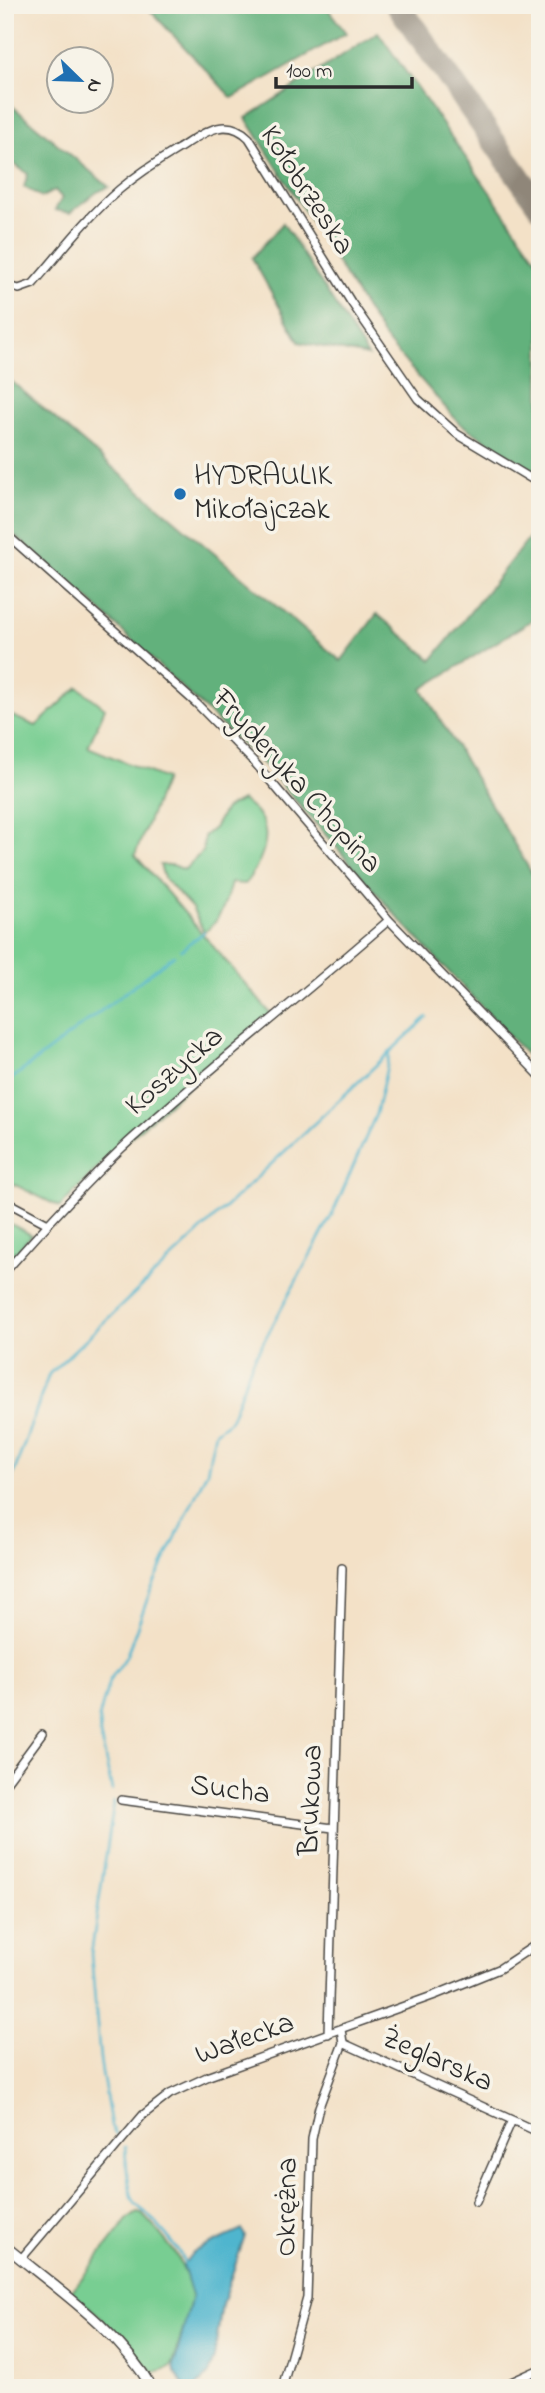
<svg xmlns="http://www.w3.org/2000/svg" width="545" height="2393" font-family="'Indie Flower',sans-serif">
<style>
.green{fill:#78ce92;stroke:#527c5e;stroke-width:2}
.forest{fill:#62b17c;stroke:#466e54;stroke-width:2}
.water{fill:#4fb5ce;stroke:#3d707c;stroke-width:2}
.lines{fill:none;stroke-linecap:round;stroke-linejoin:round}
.stream{stroke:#4fb5ce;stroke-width:2.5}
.taxiway{stroke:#8f8679;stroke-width:24}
.minor-casing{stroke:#494642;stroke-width:10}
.tertiary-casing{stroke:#494642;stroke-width:12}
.minor{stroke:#fff;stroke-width:7}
.tertiary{stroke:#fff;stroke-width:9}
.poi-dot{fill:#1f6fb2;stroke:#f7f3e8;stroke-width:2.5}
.labels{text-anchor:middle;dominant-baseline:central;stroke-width:7;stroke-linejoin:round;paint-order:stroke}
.street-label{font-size:30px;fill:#2b2b2b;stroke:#f7f3e8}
.poi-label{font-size:30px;fill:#2b2b2b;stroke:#f7f3e8;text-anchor:start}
</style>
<rect width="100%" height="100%" fill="#f7f3e8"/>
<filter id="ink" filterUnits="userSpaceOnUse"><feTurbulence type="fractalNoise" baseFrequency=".0143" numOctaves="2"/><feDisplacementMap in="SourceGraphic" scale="14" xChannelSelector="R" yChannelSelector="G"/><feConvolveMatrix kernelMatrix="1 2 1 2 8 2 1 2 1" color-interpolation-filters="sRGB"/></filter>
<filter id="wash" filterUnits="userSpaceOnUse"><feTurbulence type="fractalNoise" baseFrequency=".00686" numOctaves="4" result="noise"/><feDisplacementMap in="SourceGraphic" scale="28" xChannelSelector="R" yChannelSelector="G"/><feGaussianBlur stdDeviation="1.57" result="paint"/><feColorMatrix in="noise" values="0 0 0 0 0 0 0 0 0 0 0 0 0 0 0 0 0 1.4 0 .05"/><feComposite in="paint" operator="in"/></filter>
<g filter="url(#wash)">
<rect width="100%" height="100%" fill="#f3e1c7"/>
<path class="green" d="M78 687 105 708 88 747 165 779 135 855 271 1014 109 1156 60 1207 5 1180V713L36 726Z
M242 800C247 805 255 810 259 816 275 837 258 867 245 884L231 883C226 900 221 922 204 932L192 908 164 878 160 865H173L184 870 203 851 204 836 214 828 225 809Z
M5 1221 32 1235 5 1264Z
M137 2213 142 2214C163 2237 190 2264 191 2298 191 2319 177 2340 174 2361L171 2367 155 2372 147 2367 96 2313 71 2292 127 2220Z
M5 2377 27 2382H49L53 2388H5Z"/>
<path class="forest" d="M145 5H325L346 33 232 98Z
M378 32 540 264V475L459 423 385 339 246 118Z
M5 100 109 187 97 192 70 213 55 210 62 198 55 190 42 197 24 187 28 174 12 163 5 166Z
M283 223 368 356 299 342 252 258Z
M5 376 341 661 377 614 432 660 540 524V615L422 689 540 887V1069L401 921 267 768 87 598 5 527Z"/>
<path class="water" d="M242 2230 245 2236 222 2304 214 2358 209 2374 195 2388 185 2387 175 2372 174 2365 192 2296 183 2265 193 2252Z"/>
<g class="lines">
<path class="stream" d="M181 950 204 932
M5 1084 174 955
M5 1498 49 1374 427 1017
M112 1790 100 1735 99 1718 109 1681 126 1657 150 1592 207 1471 215 1432 230 1421 252 1363 332 1215 376 1114 390 1053
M114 1802 91 1954 100 2060 111 2126 116 2134
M125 2147C126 2162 128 2189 134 2201 136 2206 141 2208 145 2212 159 2226 178 2246 185 2264
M5 2379 11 2378 26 2388"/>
<path class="taxiway" d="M398 5 540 207"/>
</g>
</g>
<g filter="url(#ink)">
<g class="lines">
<defs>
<path id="minor" d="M5 285 19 289 33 284C61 252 87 217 120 189 138 174 158 161 178 149 201 135 225 114 249 138L351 302 418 399 457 434 540 484
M5 533 197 704 255 763 389 920 540 1076
M5 1201 48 1224
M5 1272C43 1229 81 1187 122 1148 208 1069 301 997 389 920
M5 1784 42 1734
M121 1800 333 1828
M328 2034 342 1568
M343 2043 512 2120 476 2202
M512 2120 540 2133
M21 2259 143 2115 170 2094 209 2076 435 1995 499 1969 540 1942
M282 2388 307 2298 312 2139 319 2107 343 2043 341 2029
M498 2388 540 2369"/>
<path id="tertiary" d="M5 2246C57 2289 118 2329 152 2388"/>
</defs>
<use href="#minor" class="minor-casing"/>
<use href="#tertiary" class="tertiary-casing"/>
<use href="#minor" class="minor"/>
<use href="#tertiary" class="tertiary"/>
</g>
</g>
<circle class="poi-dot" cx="180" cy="494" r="7"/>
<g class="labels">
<g class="street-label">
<text transform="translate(306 191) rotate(57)">Kołobrzeska</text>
<text transform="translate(296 782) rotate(48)">Fryderyka Chopina</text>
<text transform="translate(175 1072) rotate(-41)">Koszycka</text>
<text transform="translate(230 1791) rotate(7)">Sucha</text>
<text transform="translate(312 1800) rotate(-88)">Brukowa</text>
<text transform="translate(245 2040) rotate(-20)">Wałecka</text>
<text transform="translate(437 2061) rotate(24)">Żeglarska</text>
<text transform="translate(288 2207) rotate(-89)">Okrężna</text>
</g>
<g class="poi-label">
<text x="194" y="477">HYDRAULIK<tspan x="194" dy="34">Mikołajczak</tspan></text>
</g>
</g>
<rect width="545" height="2393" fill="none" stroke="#f7f3e8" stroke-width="28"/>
<g transform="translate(80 80) rotate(113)"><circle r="33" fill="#f7f3e8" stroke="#a5a39c" stroke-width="2"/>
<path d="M0-5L12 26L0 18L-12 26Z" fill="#1f6fb2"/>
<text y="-10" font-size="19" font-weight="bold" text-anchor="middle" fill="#2b2b2b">N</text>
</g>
<path d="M276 77v10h136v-10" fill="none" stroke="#2b2b2b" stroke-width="3.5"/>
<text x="286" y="77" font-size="21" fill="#2b2b2b" stroke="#f7f3e8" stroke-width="5" paint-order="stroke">100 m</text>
</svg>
